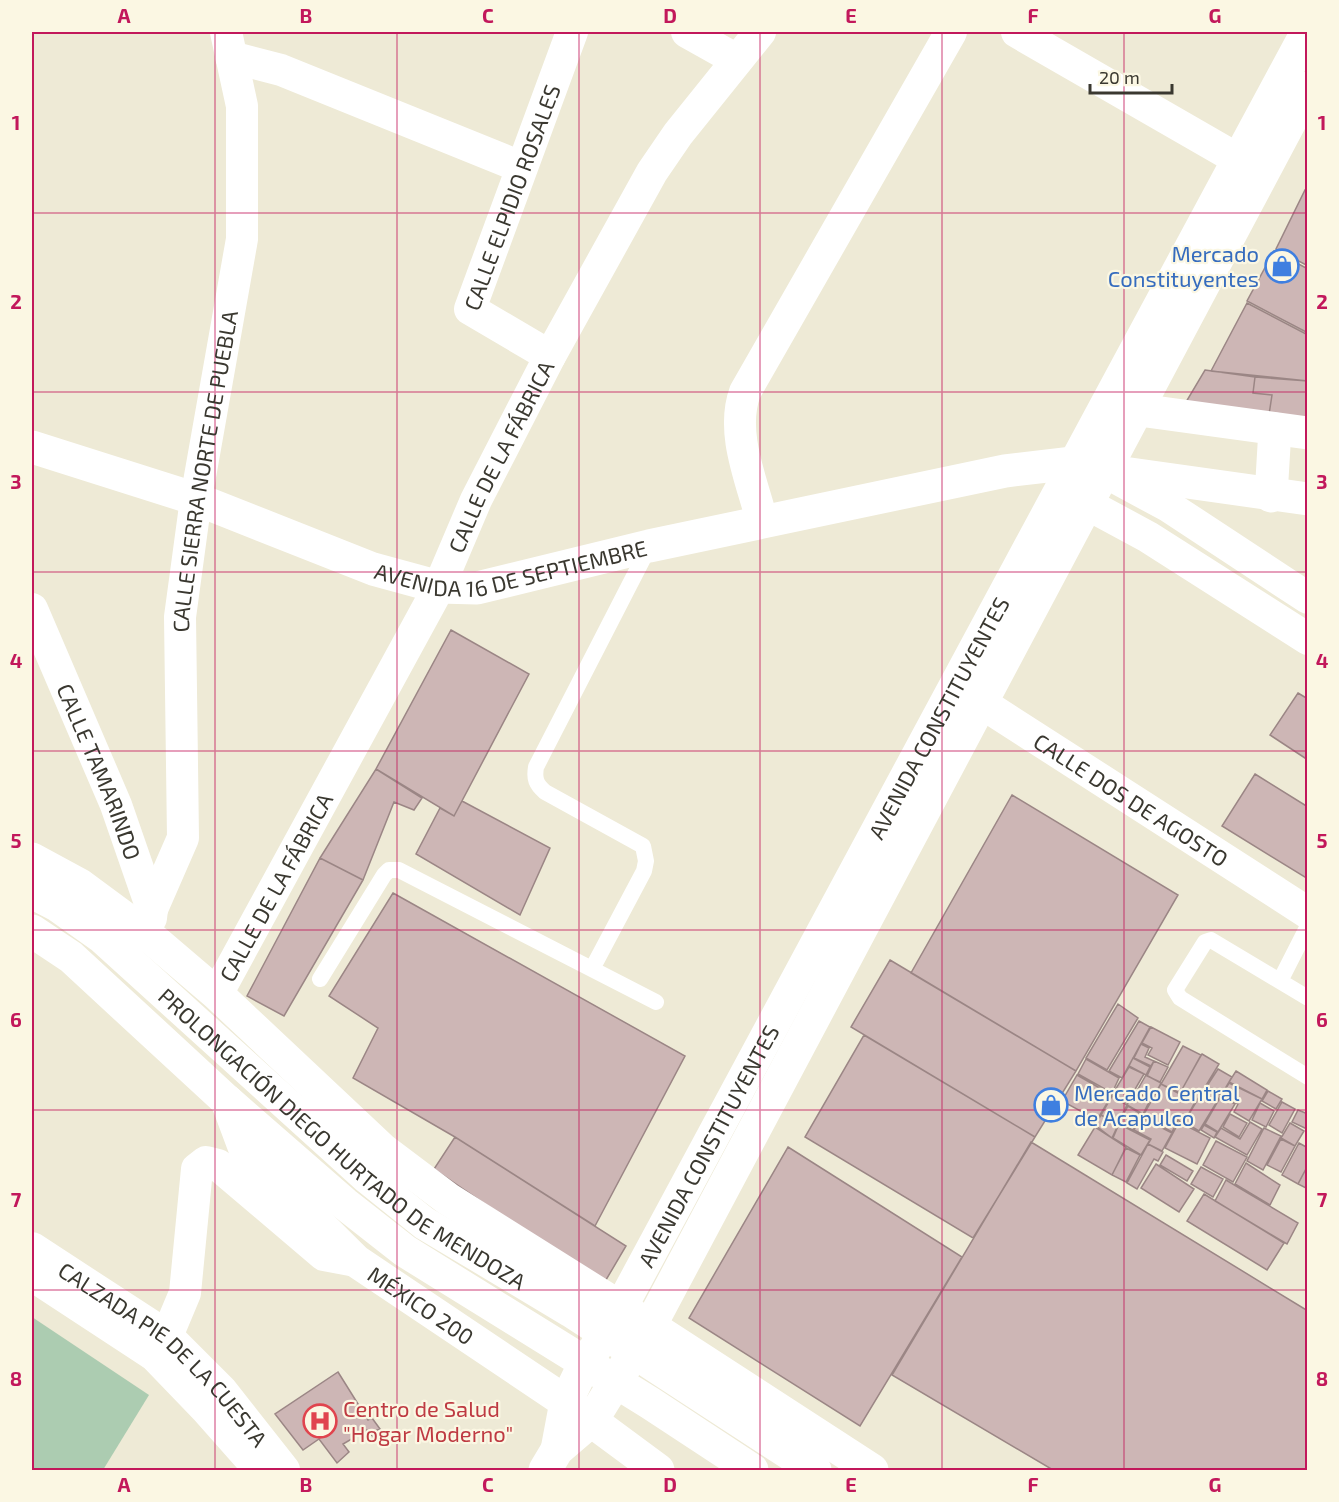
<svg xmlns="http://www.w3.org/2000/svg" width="1339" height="1502" font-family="'Exo 2',sans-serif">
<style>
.green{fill:#acccb1}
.building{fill:#cdb6b5;stroke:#9b8685;stroke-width:1.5}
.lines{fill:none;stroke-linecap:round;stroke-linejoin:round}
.lane{stroke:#fff;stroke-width:16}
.street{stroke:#fff;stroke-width:32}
.secondary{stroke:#fff;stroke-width:33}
.primary{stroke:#fff;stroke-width:33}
.grid{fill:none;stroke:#c2185b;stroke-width:1.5;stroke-opacity:0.55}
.labels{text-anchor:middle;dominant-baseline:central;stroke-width:4.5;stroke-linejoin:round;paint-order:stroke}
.street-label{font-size:22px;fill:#3a3830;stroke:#fbf7e3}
.shop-label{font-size:22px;fill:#366cbe;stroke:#fbf7e3;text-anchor:end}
.health-label{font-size:22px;fill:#be3a42;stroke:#fbf7e3;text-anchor:start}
.neatline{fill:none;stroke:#c2185b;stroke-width:2}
.grid-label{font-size:20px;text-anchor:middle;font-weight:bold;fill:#c2185b}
</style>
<rect width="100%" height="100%" fill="#eeead6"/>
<path class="green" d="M32 1317 149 1395 103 1470H32Z"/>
<path class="building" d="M1305 190 1308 191V266L1276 249Z
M1274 251 1308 269V333L1247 301Z
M1247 303 1308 335V381L1211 371Z
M1205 370 1255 377 1253 393 1272 395 1268 421 1186 402Z
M1255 377 1308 381V423L1268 421 1272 395 1253 393Z
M451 630 529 674 454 816 376 769Z
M1298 693 1308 699V760L1270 735Z
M376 769 422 798 414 810 394 802 363 880 320 858Z
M1255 774 1308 807V879L1222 826Z
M1012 795 1178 895 1076 1071 911 973Z
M462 801 550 848 520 915 416 854 440 808 454 816Z
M320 858 363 880 284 1016 247 996Z
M393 893 685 1056 595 1226 455 1137 353 1078 378 1028 329 996Z
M890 960 1076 1071 1035 1137 851 1027Z
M1118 1004 1138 1018 1107 1070 1086 1058Z
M1139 1021 1150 1027 1122 1078 1109 1071Z
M1151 1027 1180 1042 1168 1065 1148 1055 1152 1048 1142 1043Z
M864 1035 1035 1137 973 1238 805 1137Z
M1141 1044 1149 1048 1145 1057 1154 1061 1151 1066 1134 1058Z
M1183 1046 1201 1055 1180 1093 1161 1084Z
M1202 1054 1219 1064 1196 1102 1180 1093Z
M1133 1058 1150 1067 1146 1075 1129 1066Z
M1086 1059 1119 1078 1112 1093 1078 1074Z
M1154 1061 1168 1067 1160 1082 1147 1076Z
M1129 1067 1144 1074 1127 1103 1112 1095Z
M1218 1069 1232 1077 1222 1094 1207 1086Z
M1236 1071 1267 1090 1262 1099 1229 1082Z
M1077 1075 1112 1095 1097 1120 1062 1101Z
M1146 1075 1161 1083 1153 1098 1138 1089Z
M1229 1083 1262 1099 1249 1121 1234 1112 1238 1104 1222 1095Z
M1161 1084 1195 1102 1183 1124 1178 1120 1172 1132 1143 1116Z
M1206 1086 1221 1095 1199 1131 1184 1122Z
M1136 1091 1150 1100 1143 1114 1127 1105Z
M1268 1091 1282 1099 1276 1109 1262 1101Z
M1112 1096 1127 1105 1117 1124 1101 1115Z
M1221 1096 1235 1104 1218 1132 1205 1124Z
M1282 1102 1295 1109 1282 1133 1269 1125Z
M1260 1103 1274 1111 1266 1127 1252 1120Z
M1128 1106 1141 1114 1133 1130 1118 1123Z
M1298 1110 1308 1114 1307 1129 1292 1122Z
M1230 1114 1247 1123 1239 1137 1223 1127Z
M1101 1115 1118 1125 1112 1138 1095 1125Z
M1141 1117 1172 1133 1162 1151 1148 1144 1151 1139 1134 1130Z
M1179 1122 1210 1138 1197 1164 1165 1148Z
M1250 1122 1262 1129 1247 1155 1215 1137 1221 1128 1240 1139Z
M1290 1123 1304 1131 1295 1146 1281 1138Z
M1119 1124 1150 1140 1141 1155 1113 1138Z
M1204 1125 1217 1132 1214 1138 1201 1130Z
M1095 1127 1126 1147 1112 1175 1078 1155Z
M1264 1128 1281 1136 1263 1170 1247 1161Z
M455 1137 626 1246 603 1285 434 1169Z
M1281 1139 1295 1146 1281 1172 1267 1165Z
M1216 1141 1247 1157 1233 1182 1203 1165Z
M1031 1142 1308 1311V1470H1053L892 1375Z
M1299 1143 1308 1148V1165L1298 1184 1282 1175Z
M1148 1144 1163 1152 1158 1161 1154 1159 1137 1189 1127 1183Z
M788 1147 962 1257 860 1426 689 1318Z
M1126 1148 1140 1155 1126 1182 1112 1175Z
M1166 1155 1193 1171 1187 1181 1160 1165Z
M1246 1163 1280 1185 1270 1205 1235 1184Z
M1156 1164 1194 1189 1179 1212 1141 1188Z
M1201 1167 1223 1179 1213 1197 1191 1184Z
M1307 1167H1308V1189L1298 1184Z
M1226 1180 1298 1223 1287 1244 1215 1201Z
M1204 1194 1284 1243 1267 1270 1187 1221Z
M338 1372 368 1420 372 1418 380 1429 375 1431 377 1435 375 1439 367 1430 343 1444 349 1452 337 1463 319 1439 303 1450 275 1414Z"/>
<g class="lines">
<path class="lane" d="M592 969 644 871 646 861 643 846 545 792C536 784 534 779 536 767L649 547
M320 979 384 875 389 870H399L656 1002
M1280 981 1308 926
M1308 998 1211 940 1205 942 1175 990 1180 998 1308 1077"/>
<g class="street">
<path d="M687 32 737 60"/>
<path d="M1017 32 1260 172"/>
<path d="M231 57 281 70 521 167"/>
<path id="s1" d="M550 356 470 309 572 32"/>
<path d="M1105 472 1168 506 1308 598"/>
<path d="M1085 503 1148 537 1308 639"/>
<path d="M762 521C752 481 730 433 745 392L951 32"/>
<path id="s2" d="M32 609 116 805 152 909 151 918"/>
<path id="s3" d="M958 692 980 702 1308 913"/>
<path id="s4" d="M152 909 183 838 180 617 196 499 242 239V106L226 32"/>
<path id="s5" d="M217 994 439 587 476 500 550 356 652 172 678 134 760 32"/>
<path id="s6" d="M32 1248 167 1336 221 1390 284 1470"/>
<path d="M32 1275 154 1355 206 1409 260 1470"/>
<path d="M154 1355 167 1336 185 1293 197 1169 206 1162 218 1165 324 1255 356 1261"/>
</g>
<g class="secondary">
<path d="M1110 406 1308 433"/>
<path id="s7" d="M32 447 196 499 373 569 439 587 477 588 649 546 1005 471 1073 463 1102 470 1308 499"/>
<path d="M1271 496 1275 429"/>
<path d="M32 859 80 885 149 936 217 994 383 1150 448 1199 650 1326 872 1470"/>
<path id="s8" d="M227 1101 246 1152 356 1261 566 1402 658 1470"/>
</g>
<g class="primary">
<path id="s9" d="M32 892 57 905 102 937 368 1178 424 1223 571 1311 815 1470"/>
<path d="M32 931 71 957 227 1101 345 1204 405 1251 650 1403 752 1470"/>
<path id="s10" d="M557 1450 566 1402 581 1371 620 1309 1307 32"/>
<path d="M545 1470 557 1450 592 1420 650 1326 1308 88"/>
</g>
</g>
<path class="grid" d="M215 32V1470M397 32V1470M579 32V1470M760 32V1470M942 32V1470M1124 32V1470M32 213H1308M32 392H1308M32 572H1308M32 751H1308M32 930H1308M32 1110H1308M32 1290H1308"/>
<defs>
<symbol id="shop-ring" viewBox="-11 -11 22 22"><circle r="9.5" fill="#fbf7e3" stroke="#3f7fe0" stroke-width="1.5"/><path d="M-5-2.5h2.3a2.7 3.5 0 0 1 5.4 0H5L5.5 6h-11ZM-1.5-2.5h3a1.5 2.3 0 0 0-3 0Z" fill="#3f7fe0"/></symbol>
<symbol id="hospital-ring" viewBox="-11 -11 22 22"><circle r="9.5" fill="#fbf7e3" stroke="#e0444e" stroke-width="1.5"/><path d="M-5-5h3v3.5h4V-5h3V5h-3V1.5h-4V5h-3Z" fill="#e0444e"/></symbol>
</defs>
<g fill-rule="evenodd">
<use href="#shop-ring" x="1263" y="247" width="38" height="38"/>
<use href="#shop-ring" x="1032" y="1086" width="38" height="38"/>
<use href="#hospital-ring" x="301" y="1402" width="38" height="38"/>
</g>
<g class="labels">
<g class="street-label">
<text stroke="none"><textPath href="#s1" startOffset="212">CALLE ELPIDIO ROSALES</textPath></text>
<text stroke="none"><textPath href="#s5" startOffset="608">CALLE DE LA FÁBRICA</textPath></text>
<text stroke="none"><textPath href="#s4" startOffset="446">CALLE SIERRA NORTE DE PUEBLA</textPath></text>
<text stroke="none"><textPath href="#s7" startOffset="504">AVENIDA 16 DE SEPTIEMBRE</textPath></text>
<text stroke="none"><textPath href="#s10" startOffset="828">AVENIDA CONSTITUYENTES</textPath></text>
<text stroke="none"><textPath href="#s2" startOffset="176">CALLE TAMARINDO</textPath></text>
<text stroke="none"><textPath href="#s3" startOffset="204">CALLE DOS DE AGOSTO</textPath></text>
<text stroke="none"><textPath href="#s5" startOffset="122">CALLE DE LA FÁBRICA</textPath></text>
<text stroke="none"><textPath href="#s9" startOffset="398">PROLONGACIÓN DIEGO HURTADO DE MENDOZA</textPath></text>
<text stroke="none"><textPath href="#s10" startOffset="342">AVENIDA CONSTITUYENTES</textPath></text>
<text stroke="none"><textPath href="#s8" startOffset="288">MÉXICO 200</textPath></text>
<text stroke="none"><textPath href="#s6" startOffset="170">CALZADA PIE DE LA CUESTA</textPath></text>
</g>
<g class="shop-label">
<text x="1259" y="253">Mercado<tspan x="1259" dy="25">Constituyentes</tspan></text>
<text x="1074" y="1092" text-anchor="start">Mercado Central<tspan x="1074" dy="25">de Acapulco</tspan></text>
</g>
<g class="health-label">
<text x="343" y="1408">Centro de Salud<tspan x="343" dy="25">"Hogar Moderno"</tspan></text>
</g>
</g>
<rect width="1339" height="1502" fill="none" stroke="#fbf7e3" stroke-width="66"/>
<path d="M1090 84v9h82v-9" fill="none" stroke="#3a3830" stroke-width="3"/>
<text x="1099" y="84" font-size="18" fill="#3a3830" stroke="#fbf7e3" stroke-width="4.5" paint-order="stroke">20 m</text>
<rect x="33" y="33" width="1273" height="1436" class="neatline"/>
<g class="grid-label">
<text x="124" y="23">A</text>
<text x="306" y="23">B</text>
<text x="488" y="23">C</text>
<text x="670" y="23">D</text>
<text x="851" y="23">E</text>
<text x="1033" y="23">F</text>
<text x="1215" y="23">G</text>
<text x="16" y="130">1</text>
<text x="1322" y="130">1</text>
<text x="16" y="309">2</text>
<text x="1322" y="309">2</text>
<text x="16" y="489">3</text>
<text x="1322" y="489">3</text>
<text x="16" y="668">4</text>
<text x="1322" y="668">4</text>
<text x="16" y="848">5</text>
<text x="1322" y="848">5</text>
<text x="16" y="1027">6</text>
<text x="1322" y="1027">6</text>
<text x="16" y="1207">7</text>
<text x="1322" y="1207">7</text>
<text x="16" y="1386">8</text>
<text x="1322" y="1386">8</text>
<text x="124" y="1492">A</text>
<text x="306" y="1492">B</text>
<text x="488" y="1492">C</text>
<text x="670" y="1492">D</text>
<text x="851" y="1492">E</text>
<text x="1033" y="1492">F</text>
<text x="1215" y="1492">G</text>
</g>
</svg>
